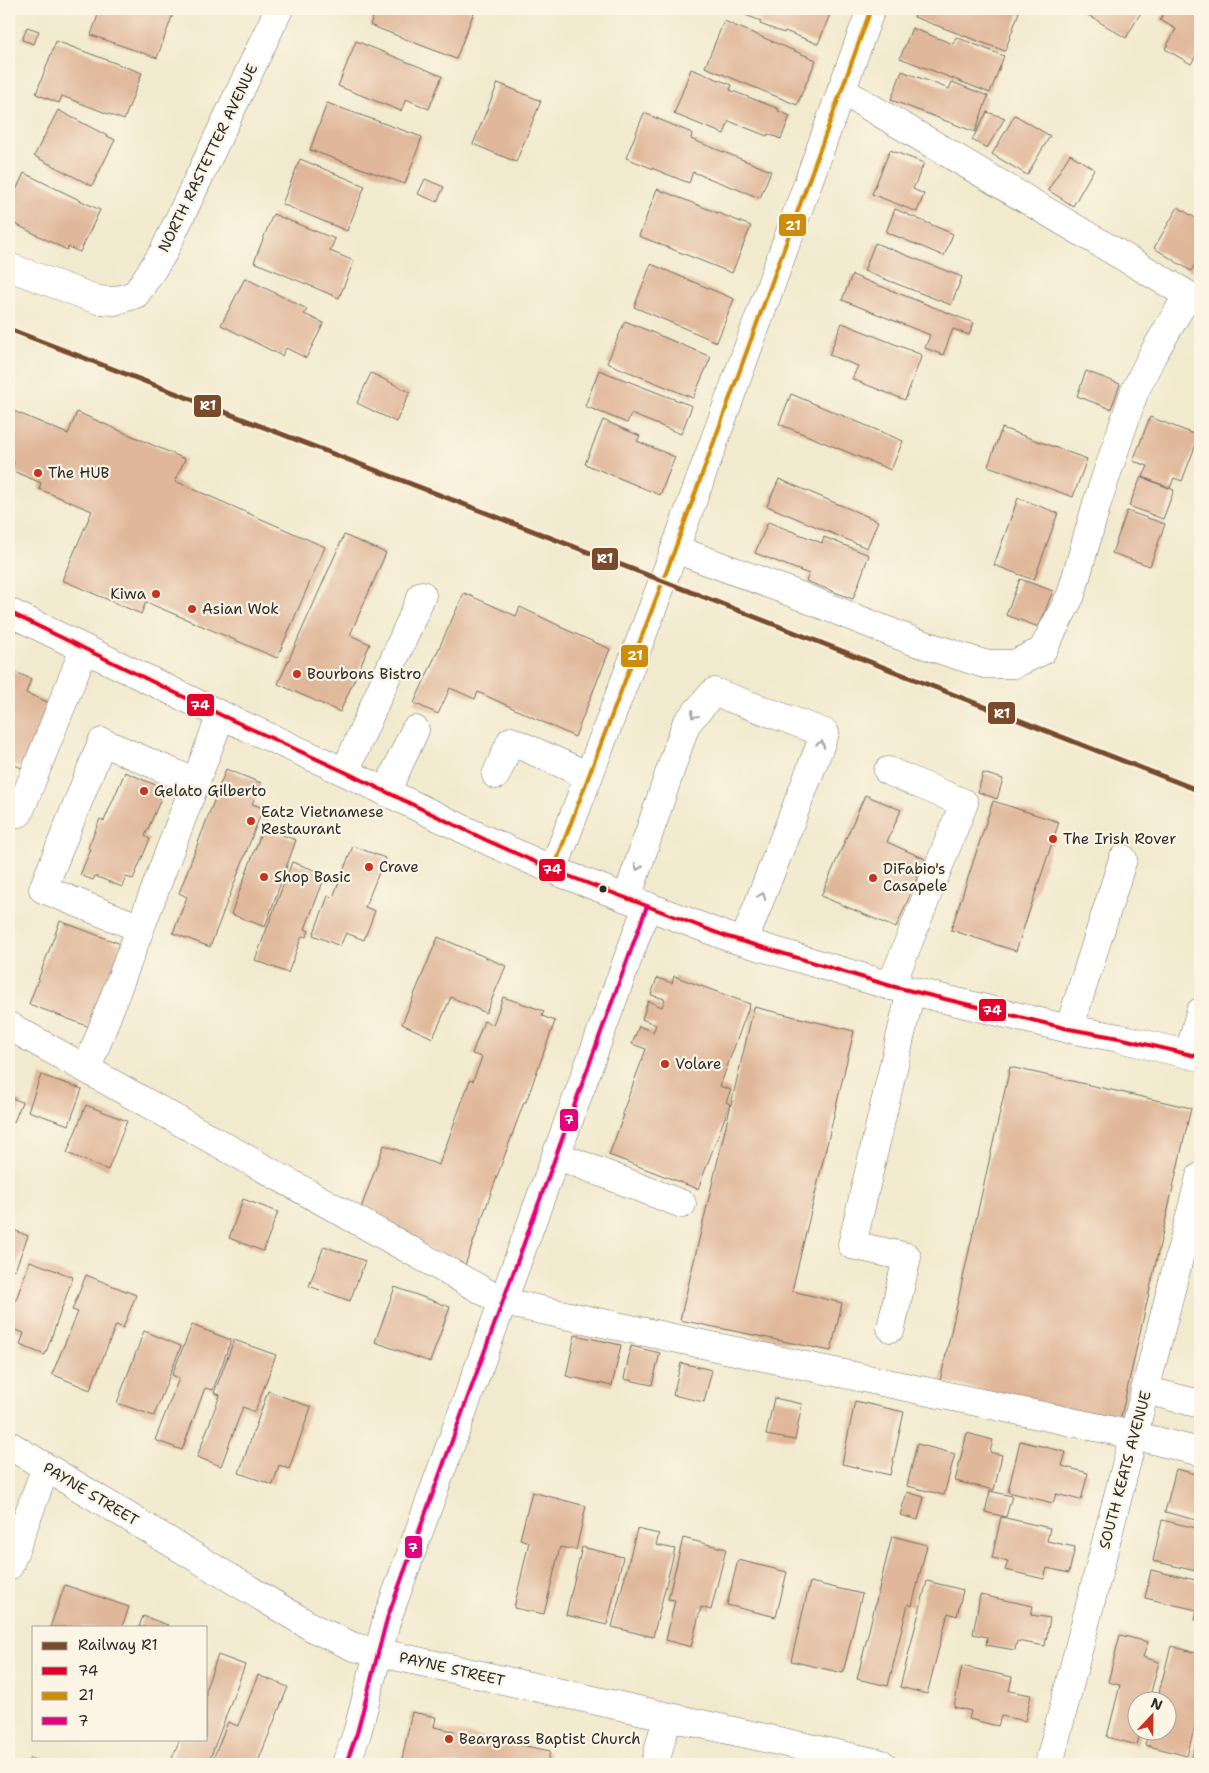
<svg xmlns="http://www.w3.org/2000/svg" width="1209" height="1773" font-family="'Shantell Sans',sans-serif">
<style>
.building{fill:#e0b79a}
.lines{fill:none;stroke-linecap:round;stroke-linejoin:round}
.minor-casing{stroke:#716e64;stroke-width:29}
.major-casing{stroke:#716e64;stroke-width:29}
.minor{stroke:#fff;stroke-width:28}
.major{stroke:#fff;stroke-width:28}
.bus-1-casing{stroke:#fcf5e5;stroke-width:8}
.bus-2-casing{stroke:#fcf5e5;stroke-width:8}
.bus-3-casing{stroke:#fcf5e5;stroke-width:8}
.bus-1{stroke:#e4002b;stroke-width:4}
.bus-2{stroke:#ce8d09;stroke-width:4}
.bus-3{stroke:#e5007d;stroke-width:4}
.rail-1-casing{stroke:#fcf5e5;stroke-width:9}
.rail-1{stroke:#7a4b2a;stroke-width:5}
.oneway{stroke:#a0a0a0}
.poi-dot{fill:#c8321e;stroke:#fcf5e5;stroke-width:2}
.bus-dot{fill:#2b2b2b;stroke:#fcf5e5;stroke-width:2}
.labels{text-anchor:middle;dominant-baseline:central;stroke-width:4.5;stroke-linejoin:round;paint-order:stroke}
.street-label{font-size:15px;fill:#2b2b2b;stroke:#fcf5e5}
.poi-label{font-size:15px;fill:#2b2b2b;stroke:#fcf5e5;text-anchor:start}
.line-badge{stroke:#fcf5e5;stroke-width:2}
.badge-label{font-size:14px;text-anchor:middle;font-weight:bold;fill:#fff}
</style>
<rect width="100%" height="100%" fill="#fcf5e5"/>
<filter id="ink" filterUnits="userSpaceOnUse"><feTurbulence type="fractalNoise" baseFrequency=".02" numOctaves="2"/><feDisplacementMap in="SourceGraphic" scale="10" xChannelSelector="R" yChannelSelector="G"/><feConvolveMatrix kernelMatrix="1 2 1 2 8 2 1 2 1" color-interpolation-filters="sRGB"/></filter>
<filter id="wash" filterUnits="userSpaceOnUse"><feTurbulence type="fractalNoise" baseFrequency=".0096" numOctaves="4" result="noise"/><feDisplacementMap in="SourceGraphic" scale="20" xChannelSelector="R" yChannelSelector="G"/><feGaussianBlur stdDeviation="1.12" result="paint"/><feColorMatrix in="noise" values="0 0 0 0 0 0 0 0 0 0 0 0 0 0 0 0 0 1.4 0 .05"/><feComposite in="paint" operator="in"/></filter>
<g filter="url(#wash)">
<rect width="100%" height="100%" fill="#f2eace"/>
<g id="blocks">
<path class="building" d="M100 9H158L173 14 157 58 91 35Z
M376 9H467L474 12 456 59 370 25Z
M730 9H832L818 44 785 31 784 33 760 24 761 21Z
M917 9H1011L1019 12 1005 51 914 17Z
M1078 9H1143L1126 38Z
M1166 9H1200V49L1191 64 1165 49 1176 29 1160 20Z
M724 21 816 60 797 105 705 67Z
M27 27 39 31 34 44 22 40Z
M912 28 953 44 956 37 1004 56 990 93 900 58Z
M56 41 142 73 124 120 62 96 59 103 36 94Z
M356 41 442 76 429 109 406 99 401 111 338 86Z
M691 69 732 85 730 90 779 109 778 111 790 116 781 139 768 134 767 136 729 121 724 134 674 114Z
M902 71 949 89 952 82 988 96 975 132 891 100Z
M498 83 541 101 516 162 473 144Z
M327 103 422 137 405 184 310 150Z
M58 110 115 140 92 186 34 156Z
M987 112 1005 118 987 148 972 140Z
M644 113 692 133 691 139 771 171 760 198 693 172 689 183 626 158Z
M1015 115 1050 136 1027 175 992 154Z
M890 150 924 163 913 189 924 194 917 212 872 194Z
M1070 154 1094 169 1073 206 1048 190Z
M300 159 365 186 347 231 282 204Z
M24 173 100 210 80 252 68 247 67 250 9 221V205Z
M425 179 444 187 437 202 418 194Z
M657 189 751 226 732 273 639 236Z
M1178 207 1200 221V256L1191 271 1154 248Z
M895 209 953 234 944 256 886 232Z
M273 214 335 239 330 251 354 261 339 298 254 262Z
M875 243 962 277 951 305 864 271Z
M651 264 734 299 717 342 634 307Z
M852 275 974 323 969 335 953 329 943 355 925 348 930 335 842 300Z
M245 278 307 309 304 314 324 323 306 358 286 348 282 356 221 325Z
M625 321 711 357 693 398 607 363Z
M842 323 922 355 905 400 852 379 858 366 829 355Z
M599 370 692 406 681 434 631 414 627 423 585 406Z
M1086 371 1120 384 1111 409 1077 396Z
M371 373 410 392 396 422 357 403Z
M791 394 903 441 891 470 779 424Z
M9 409 68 434 77 412 185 459 175 481 325 547 277 658 146 602 141 614 62 580 92 511 39 489 41 483 11 470 14 462 9 460Z
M1150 417 1199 436 1182 481 1174 478 1170 488 1143 477 1148 466 1133 461Z
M603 420 640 436 637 441 675 457 660 495 585 464Z
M1002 428 1087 459 1073 497 988 466Z
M1141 477 1174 490 1163 519 1129 506Z
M779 479 878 521 867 548 767 506Z
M1018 498 1058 513 1034 580 994 565Z
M1127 511 1165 524 1150 566 1112 553Z
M768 522 822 543 824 537 869 555 853 599 806 581 809 574 755 553Z
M344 535 386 553 350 635 370 644 340 712 278 684Z
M1020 579 1053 591 1039 627 1006 615Z
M464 593 516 616 520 607 560 626V627L610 649 575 737 478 692 475 699 450 688 438 714 414 703Z
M9 669 31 679 26 693 50 703 25 769 14 765 9 777Z
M226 769 261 783 252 804 263 808 210 947 173 933 187 897 179 893Z
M125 772 165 789 145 836 150 839 133 879 126 877 122 887 95 876 93 880 80 875 91 849 88 848 100 819 104 821Z
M983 773 1003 779 997 799 978 792Z
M865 795 901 810 887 842 925 859 896 928 821 896Z
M993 801 1059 822 1016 951 951 930Z
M263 828 296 840 265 927 231 914Z
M353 846 385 858 365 907 375 911 364 940 346 933 340 946 313 935 328 896 333 897Z
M292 862 326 874 305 929 309 931 306 937 302 936 288 973 255 960Z
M60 921 126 946 95 1029 29 1004Z
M438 937 506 966 486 1013 451 997 433 1038 402 1024Z
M674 976 750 1004 720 1086 731 1090 726 1102 730 1104 698 1189 609 1155 624 1115 622 1114 646 1049 632 1044 639 1026 653 1032 656 1025 642 1019 648 1001 662 1007 665 999 651 995 657 978 672 983Z
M503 997 544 1011 542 1016 555 1021 526 1102H524L464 1268 360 1211 384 1145 439 1165 470 1080 473 1081 482 1057 472 1054 484 1021 493 1025Z
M754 1007 854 1031 792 1291 842 1303 831 1351 680 1320Z
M1010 1067 1191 1108 1120 1421 940 1381Z
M41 1075 82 1089 69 1125 28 1111Z
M9 1097 22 1102 14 1122 9 1120Z
M86 1105 127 1121 108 1170 67 1153Z
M243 1199 278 1212 263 1251 229 1238Z
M9 1228 28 1236 15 1270 9 1268Z
M324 1246 365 1261 350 1301 309 1286Z
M30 1261 73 1277 45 1355 20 1345 24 1333 9 1328V1319Z
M86 1275 136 1295 123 1328 116 1325 90 1390 52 1374 78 1312 72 1310Z
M395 1287 450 1307 430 1362 375 1342Z
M192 1325 231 1340 213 1390 205 1388 182 1450 155 1440 179 1378 172 1375Z
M144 1331 181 1346 154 1416 117 1403Z
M575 1335 621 1345 612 1386 566 1376Z
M234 1340 276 1355 255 1412 243 1407 221 1466 197 1457 220 1395 214 1393Z
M631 1346 660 1353 652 1385 624 1379Z
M681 1363 712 1370 704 1402 673 1395Z
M268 1391 311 1407 289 1469 279 1465 273 1485 239 1473Z
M774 1398 802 1404 795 1440 766 1435Z
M855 1401 904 1412 890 1475 842 1464Z
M967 1433 993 1440 990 1452 1002 1455 994 1490 955 1481Z
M1020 1441 1066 1452 1062 1466 1088 1473 1081 1500 1056 1494 1053 1503 1008 1492Z
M917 1444 955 1454 944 1495 907 1486Z
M1176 1469 1200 1475V1521L1165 1512Z
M990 1491 1012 1496 1006 1517 985 1512Z
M532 1492 586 1506 576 1550 560 1547 544 1614 514 1608 529 1542 520 1539Z
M907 1492 924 1497 918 1520 900 1515Z
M1001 1517 1050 1528 1047 1541 1075 1547 1069 1573 1047 1568 1044 1579 1005 1570 1008 1561 992 1558Z
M1162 1520 1200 1529V1572L1153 1561Z
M637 1529 659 1534 656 1545 675 1549 653 1637 612 1627Z
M892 1536 927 1545 912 1606 908 1604 888 1686 857 1679Z
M683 1538 726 1549 711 1610 701 1607 691 1647 666 1640 675 1600 668 1599Z
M582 1547 623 1557 607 1625 566 1615Z
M738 1560 787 1572 776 1617 727 1605Z
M1151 1570 1200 1581V1621L1195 1620 1197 1610 1145 1598Z
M927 1581 963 1590 957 1616 948 1613 927 1694 900 1687Z
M810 1582 862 1594 843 1673 791 1661Z
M65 1585 129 1607 122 1627H50Z
M980 1595 1033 1606 1031 1615 1050 1618 1045 1646 1017 1641 1015 1650 986 1645 987 1637 973 1634Z
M143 1616 168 1625 167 1627H139Z
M1120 1635 1148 1642 1143 1657 1159 1662 1149 1700H1136V1730H1141L1137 1745 1107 1737 1120 1685 1108 1682Z
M1171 1646 1200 1654V1706L1187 1756 1145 1745 1149 1730H1166V1700H1157Z
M218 1655 245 1665 208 1764H179L171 1761 180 1739H206V1688Z
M962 1666 1012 1677 1009 1691 1031 1695 1025 1721 1001 1716 998 1726 969 1719 971 1711 954 1707Z
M258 1675 288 1687 257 1764H211L228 1722 238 1726Z
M412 1712 436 1717 434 1727 550 1751 547 1764H401Z
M1200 1729V1761L1192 1759Z
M30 1758 46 1764H27Z"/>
</g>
</g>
<g filter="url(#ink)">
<use href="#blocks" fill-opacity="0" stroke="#716e64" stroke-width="1"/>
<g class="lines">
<defs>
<path id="minor" d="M841 90 1188 295
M9 267 98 300 115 301 136 294 163 253 279 9
M675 549 785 590 913 641 984 664H1014L1042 651 1071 595 1097 503 1134 393 1153 354 1188 295 1200 302
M888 771 964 803 891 986
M345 772 422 595
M496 775 511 741 589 776
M386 792 415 730
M19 813 84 649
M553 870 675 549 871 9
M627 898 686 724 714 692 825 733 744 941
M140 928 43 889 102 742 195 782
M9 1026 503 1302 1133 1435 1200 1452
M1069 1029 1123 859
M1189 1054 1200 1012
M87 1069 221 715
M556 1155 682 1204
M891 1328 907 1257 852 1245 911 991
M1145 1390 1200 1404
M9 1445 315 1629 354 1647 882 1764
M9 1566 46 1467
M346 1764 357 1733 387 1619 647 906
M655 1764 667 1717
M1049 1764 1200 1177"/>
<path id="major" d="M9 612 221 715 345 772 486 840 553 870 728 937 891 986 1069 1029 1119 1038 1200 1057"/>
</defs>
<use href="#minor" class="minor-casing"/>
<use href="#major" class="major-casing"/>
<use href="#minor" class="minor"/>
<use href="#major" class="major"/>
<defs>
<path id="bus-1" d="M9 612 221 715 345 772 486 840 553 870 728 937 891 986 1069 1029 1119 1038 1200 1057"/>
<path id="bus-2" d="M553 870 675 549 871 9"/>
<path id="bus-3" d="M346 1764 357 1733 387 1619 647 906"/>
</defs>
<use href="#bus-1" class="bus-1-casing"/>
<use href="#bus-2" class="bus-2-casing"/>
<use href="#bus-3" class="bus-3-casing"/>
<use href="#bus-1" class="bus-1"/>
<use href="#bus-2" class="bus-2"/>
<use href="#bus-3" class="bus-3"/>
<defs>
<path id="rail-1" d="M9 329 663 581 1200 791"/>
</defs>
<use href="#rail-1" class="rail-1-casing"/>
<use href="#rail-1" class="rail-1"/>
</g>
<defs><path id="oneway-chevron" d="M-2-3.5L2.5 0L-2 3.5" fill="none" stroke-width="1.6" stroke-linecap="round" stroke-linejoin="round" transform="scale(1.25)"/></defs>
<g class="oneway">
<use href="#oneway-chevron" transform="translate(694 715) rotate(130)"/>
<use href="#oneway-chevron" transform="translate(821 744) rotate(-69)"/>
<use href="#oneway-chevron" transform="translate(638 867) rotate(109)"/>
<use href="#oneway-chevron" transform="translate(762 896) rotate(-69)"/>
</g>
</g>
<g class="poi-dot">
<circle cx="38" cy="473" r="5"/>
<circle cx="156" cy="594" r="5"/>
<circle cx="192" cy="609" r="5"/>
<circle cx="297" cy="674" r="5"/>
<circle cx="144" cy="791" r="5"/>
<circle cx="251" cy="821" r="5"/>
<circle cx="1053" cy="839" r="5"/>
<circle cx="369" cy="867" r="5"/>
<circle cx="264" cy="877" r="5"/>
<circle cx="873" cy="878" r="5"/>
<circle cx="665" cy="1064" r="5"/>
<circle cx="449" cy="1739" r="5"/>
</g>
<circle class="bus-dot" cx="603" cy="889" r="4.5"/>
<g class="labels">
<g class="street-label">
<text transform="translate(208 158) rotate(-64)">NORTH RASTETTER AVENUE</text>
<text transform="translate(1125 1470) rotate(-75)">SOUTH KEATS AVENUE</text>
<text transform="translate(91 1494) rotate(31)">PAYNE STREET</text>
<text transform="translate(452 1669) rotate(13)">PAYNE STREET</text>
</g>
<g class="poi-label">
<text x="48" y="473">The HUB</text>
<text x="146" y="594" text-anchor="end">Kiwa</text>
<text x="202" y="609">Asian Wok</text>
<text x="307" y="674">Bourbons Bistro</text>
<text x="154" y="791">Gelato Gilberto</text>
<text x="261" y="812">Eatz Vietnamese<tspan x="261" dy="17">Restaurant</tspan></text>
<text x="1063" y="839">The Irish Rover</text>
<text x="379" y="867">Crave</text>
<text x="883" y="869">DiFabio's<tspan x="883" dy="17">Casapele</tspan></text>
<text x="274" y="877">Shop Basic</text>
<text x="675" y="1064">Volare</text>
<text x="459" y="1739">Beargrass Baptist Church</text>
</g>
</g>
<g class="line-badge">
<rect x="778" y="213" width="29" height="24" rx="5" fill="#ce8d09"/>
<rect x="193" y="394" width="29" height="24" rx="5" fill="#7a4b2a"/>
<rect x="591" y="547" width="28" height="24" rx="5" fill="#7a4b2a"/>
<rect x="620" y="644" width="29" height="24" rx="5" fill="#ce8d09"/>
<rect x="186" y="693" width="29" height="24" rx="5" fill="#e4002b"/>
<rect x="987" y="701" width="29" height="24" rx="5" fill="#7a4b2a"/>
<rect x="538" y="858" width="28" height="24" rx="5" fill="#e4002b"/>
<rect x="978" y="998" width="29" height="24" rx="5" fill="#e4002b"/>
<rect x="559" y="1108" width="20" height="24" rx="5" fill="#e5007d"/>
<rect x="404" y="1535" width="19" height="24" rx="5" fill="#e5007d"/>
</g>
<g class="badge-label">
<text x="793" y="230">21</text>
<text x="208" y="410">R1</text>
<text x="605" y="563">R1</text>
<text x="635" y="660">21</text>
<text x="200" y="710">74</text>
<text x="1002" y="718">R1</text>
<text x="552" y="874">74</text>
<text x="992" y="1015">74</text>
<text x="569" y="1124">7</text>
<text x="413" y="1552">7</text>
</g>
<rect width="1209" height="1773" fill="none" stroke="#fcf5e5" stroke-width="30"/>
<rect x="32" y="1626" width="175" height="115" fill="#fcf5e5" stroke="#a8a49b"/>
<rect x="42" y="1642" width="25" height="8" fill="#7a4b2a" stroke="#a8a49b"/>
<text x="78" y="1650" font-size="15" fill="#2b2b2b">Railway R1</text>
<rect x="42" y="1667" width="25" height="8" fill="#e4002b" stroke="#a8a49b"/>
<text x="78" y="1676" font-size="15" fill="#2b2b2b">74</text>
<rect x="42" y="1692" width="25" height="8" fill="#ce8d09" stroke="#a8a49b"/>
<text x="78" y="1700" font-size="15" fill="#2b2b2b">21</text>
<rect x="42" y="1717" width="25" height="8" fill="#e5007d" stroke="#a8a49b"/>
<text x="78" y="1726" font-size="15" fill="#2b2b2b">7</text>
<g transform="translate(1152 1716) rotate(22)"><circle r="24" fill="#fcf5e5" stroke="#a8a49b"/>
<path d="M0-4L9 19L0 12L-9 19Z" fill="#c8321e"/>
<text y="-8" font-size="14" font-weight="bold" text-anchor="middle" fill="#2b2b2b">N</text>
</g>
</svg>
